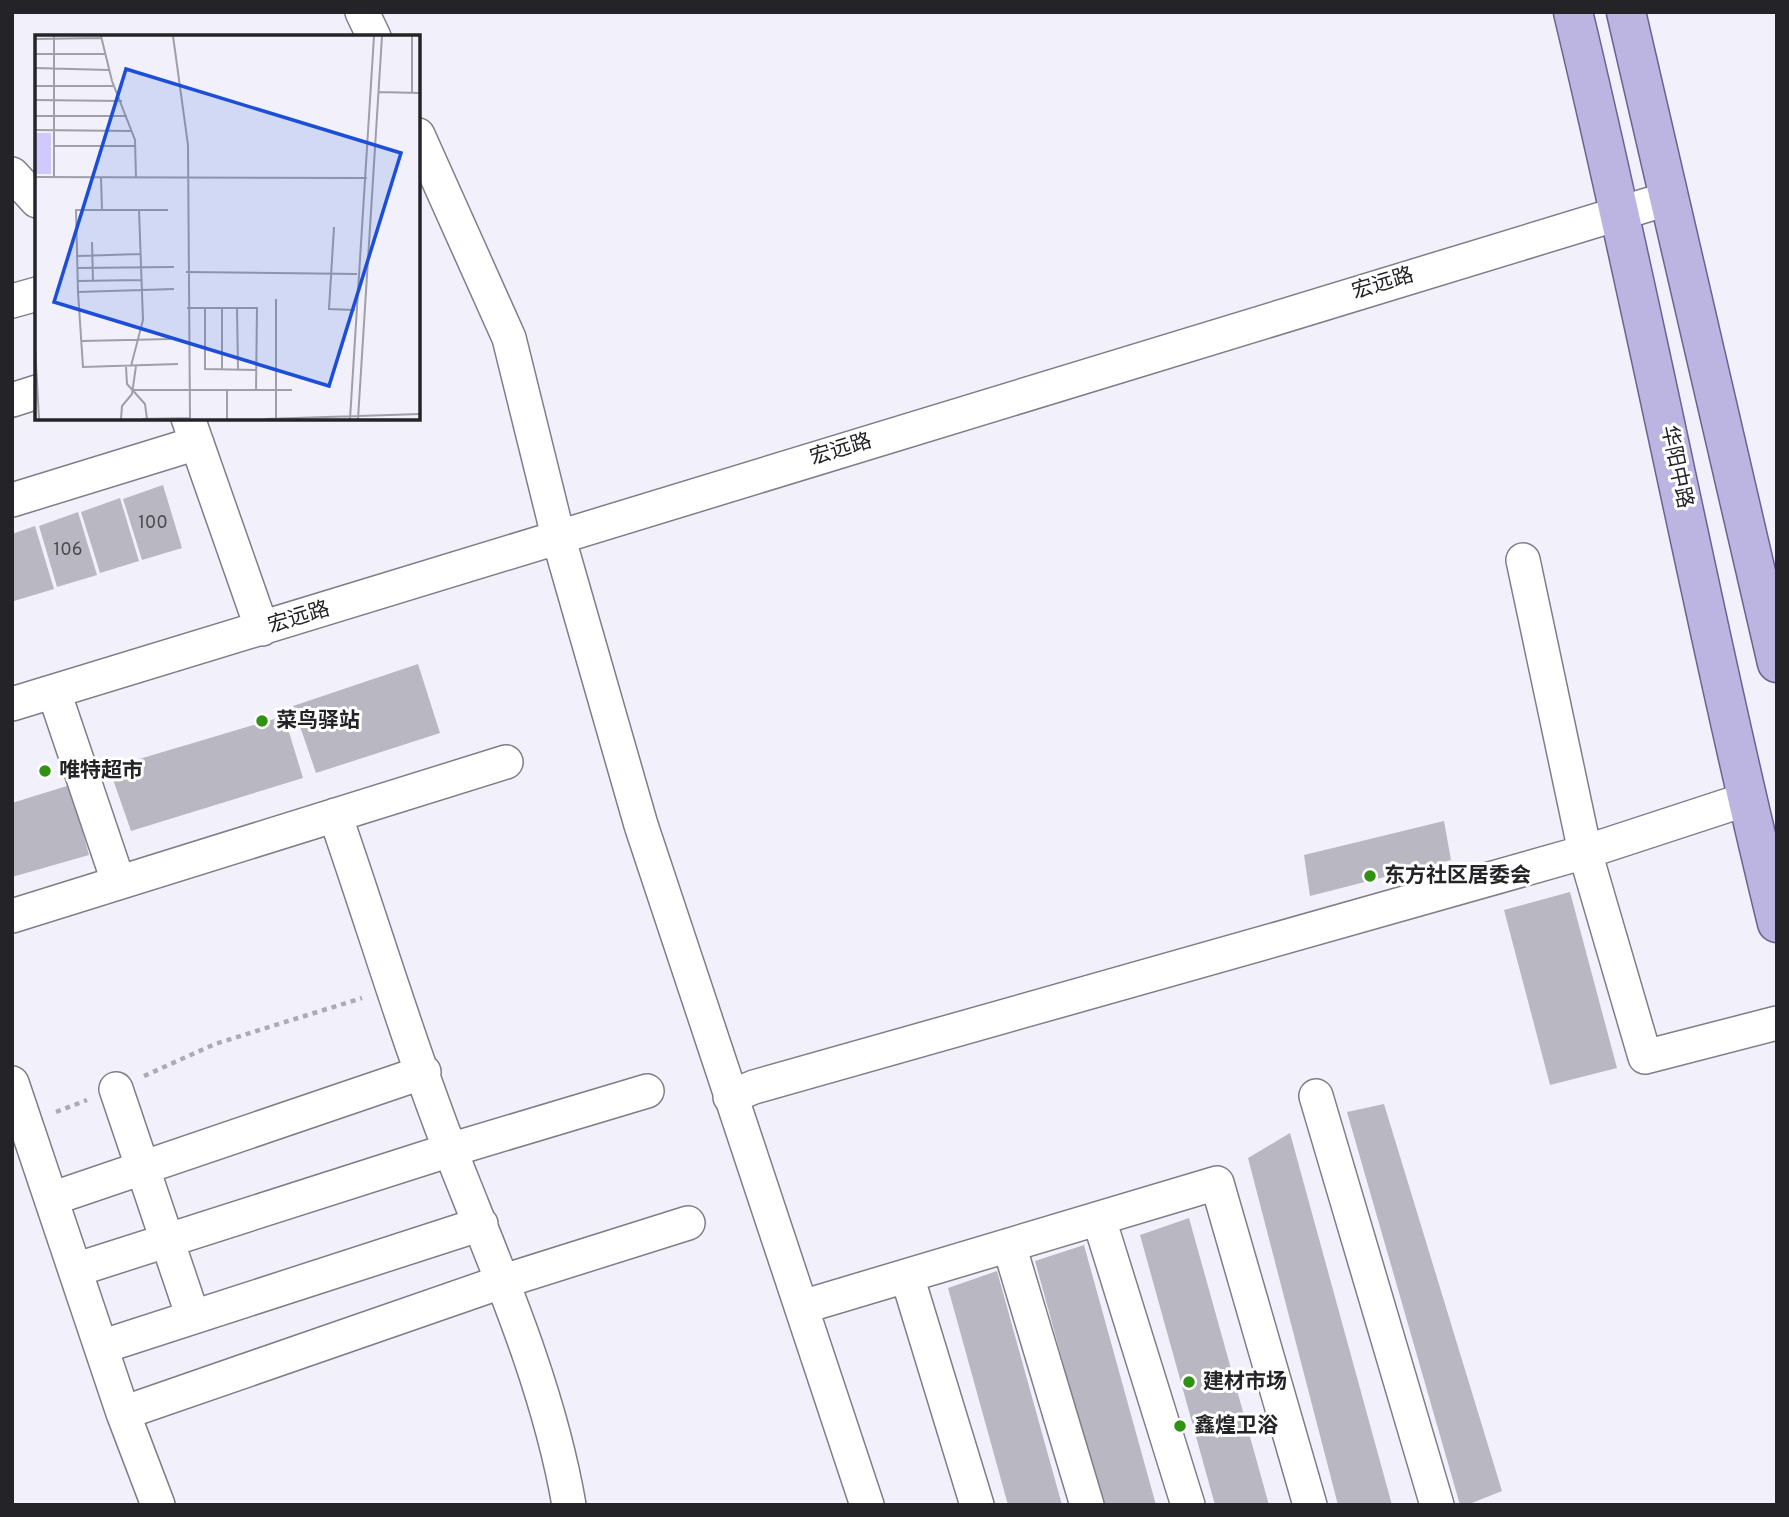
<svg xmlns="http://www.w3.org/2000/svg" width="1789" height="1517" font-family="Overpass,'Noto Sans SC',sans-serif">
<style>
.building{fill:#b9b8c2}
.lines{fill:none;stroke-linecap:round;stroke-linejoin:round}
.minor-casing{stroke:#7f7e87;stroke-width:36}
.major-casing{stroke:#6a6294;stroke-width:41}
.path{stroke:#acabb3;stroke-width:4.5;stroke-dasharray:5 5;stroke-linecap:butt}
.minor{stroke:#fff;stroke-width:33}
.major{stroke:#bcb5e2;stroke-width:38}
.poi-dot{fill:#2f9210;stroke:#fff;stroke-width:2.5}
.labels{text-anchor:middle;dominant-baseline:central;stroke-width:6;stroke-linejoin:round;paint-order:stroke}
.number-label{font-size:18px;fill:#49494e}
.street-label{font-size:21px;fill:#242428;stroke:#fff}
.poi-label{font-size:21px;font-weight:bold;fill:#242428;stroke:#fff;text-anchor:start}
.inset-road{fill:none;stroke:#a09fa7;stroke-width:2}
.view{fill:#1d4ed8;fill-opacity:0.15;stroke:#1d4ed8;stroke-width:3.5}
.inset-edge{fill:none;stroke:#242428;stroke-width:3.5}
</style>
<rect width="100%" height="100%" fill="#f2f1fb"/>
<path class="building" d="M163 485 182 548 142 560 123 499Z
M120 498 139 561 100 573 81 512Z
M78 512 97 575 57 587 39 526Z
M35 526 54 589 14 601 12 534Z
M418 664 440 733 316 773 293 706Z
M284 716 303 778 131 831 109 768Z
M70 785 89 855 12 877V803Z
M1444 821 1451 860 1310 896 1304 855Z
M1570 892 1617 1068 1550 1085 1504 910Z
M1384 1104 1502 1491 1467 1505H1460L1347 1112Z
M1290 1133 1392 1505H1338L1248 1158Z
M1189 1218 1269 1505H1215L1140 1235Z
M1084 1245 1156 1505H1102L1035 1261Z
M997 1271 1062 1505H1008L948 1288Z"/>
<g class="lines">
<defs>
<path id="minor" d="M362 12 374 37
M418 135 509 338 558 536 641 825 867 1505
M12 174 37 201
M12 301 37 294
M12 400 37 392
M188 418 262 629
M12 500 197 443
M1523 560 1585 852 1645 1057 1777 1023
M54 692 118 881
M12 704 1670 198
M335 815C374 927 408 1042 451 1152 496 1267 548 1383 569 1505
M12 916 506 762
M12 1083 123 1413 158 1505
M116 1089 193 1317
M1316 1096 1437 1505
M730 1097 754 1087 1585 852 1747 799
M51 1199 424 1072
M1099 1219 1188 1505
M1009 1245 1087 1505
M75 1270 450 1150 647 1091
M907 1276 977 1505
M802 1307 1217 1183 1310 1505
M101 1347 481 1224
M123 1413 504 1281 688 1223"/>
<path id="major" d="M1573 12C1646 315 1703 621 1777 923
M1626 12 1777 663"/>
</defs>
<use href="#minor" class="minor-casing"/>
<use href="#major" class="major-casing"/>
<path class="path" d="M144 1076 215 1044 362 998
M56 1112 87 1100"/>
<use href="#minor" class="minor"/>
<use href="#major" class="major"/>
</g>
<g class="poi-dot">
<circle cx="262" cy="721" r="7"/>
<circle cx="45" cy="771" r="7"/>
<circle cx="1370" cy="876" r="7"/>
<circle cx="1189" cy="1382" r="7"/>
<circle cx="1180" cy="1426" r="7"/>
</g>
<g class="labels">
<g class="number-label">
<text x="153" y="523">100</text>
<text x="68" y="550">106</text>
</g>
<g class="street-label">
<text transform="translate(1383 284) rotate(-17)">宏远路</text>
<text transform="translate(841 450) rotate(-17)">宏远路</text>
<text transform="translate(1676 467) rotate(78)">华阳中路</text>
<text transform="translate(299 618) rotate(-17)">宏远路</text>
</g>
<g class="poi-label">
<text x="276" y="721">菜鸟驿站</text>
<text x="59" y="771">唯特超市</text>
<text x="1384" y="876">东方社区居委会</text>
<text x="1203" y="1382">建材市场</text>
<text x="1194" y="1426">鑫煌卫浴</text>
</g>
</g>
<g transform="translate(35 35)">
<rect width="385" height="385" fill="#f2f1fb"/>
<path d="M0 98H16V139H0Z" fill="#cfc9fe"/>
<path class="inset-road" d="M66 1 77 46 100 105 101 143M138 1 153 110 155 384M0 4 67 3M0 19H70M0 33 74 35M0 51H79M344 57 385 58M377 58V1M0 65 87 66M0 81H92M0 95 97 96M19 111H100M0 142 332 143M19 142V1M66 143 67 175M133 175H41L43 257 48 332 143 329M299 192 294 274 320 275M57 207 58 246M42 221 105 219M42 233 139 232M151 237 322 239M43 246 107 245M43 257 139 254M152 273H222L221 356M170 273V334L221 335M202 273 203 335M47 306 136 304M0 311 4 384M96 331 108 285 104 175M91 332 92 349 110 369 112 384M187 335V273M98 355H257M192 355V384M86 384 87 371 97 359 101 331M107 384 155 383M230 384 385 379M241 384V264M315 384 339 1M323 384 347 1"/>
<path class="view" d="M91 34 366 118 294 351 19 267Z"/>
<rect width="385" height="385" class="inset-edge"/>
</g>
<rect width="1789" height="1517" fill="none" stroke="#242428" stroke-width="28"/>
</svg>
